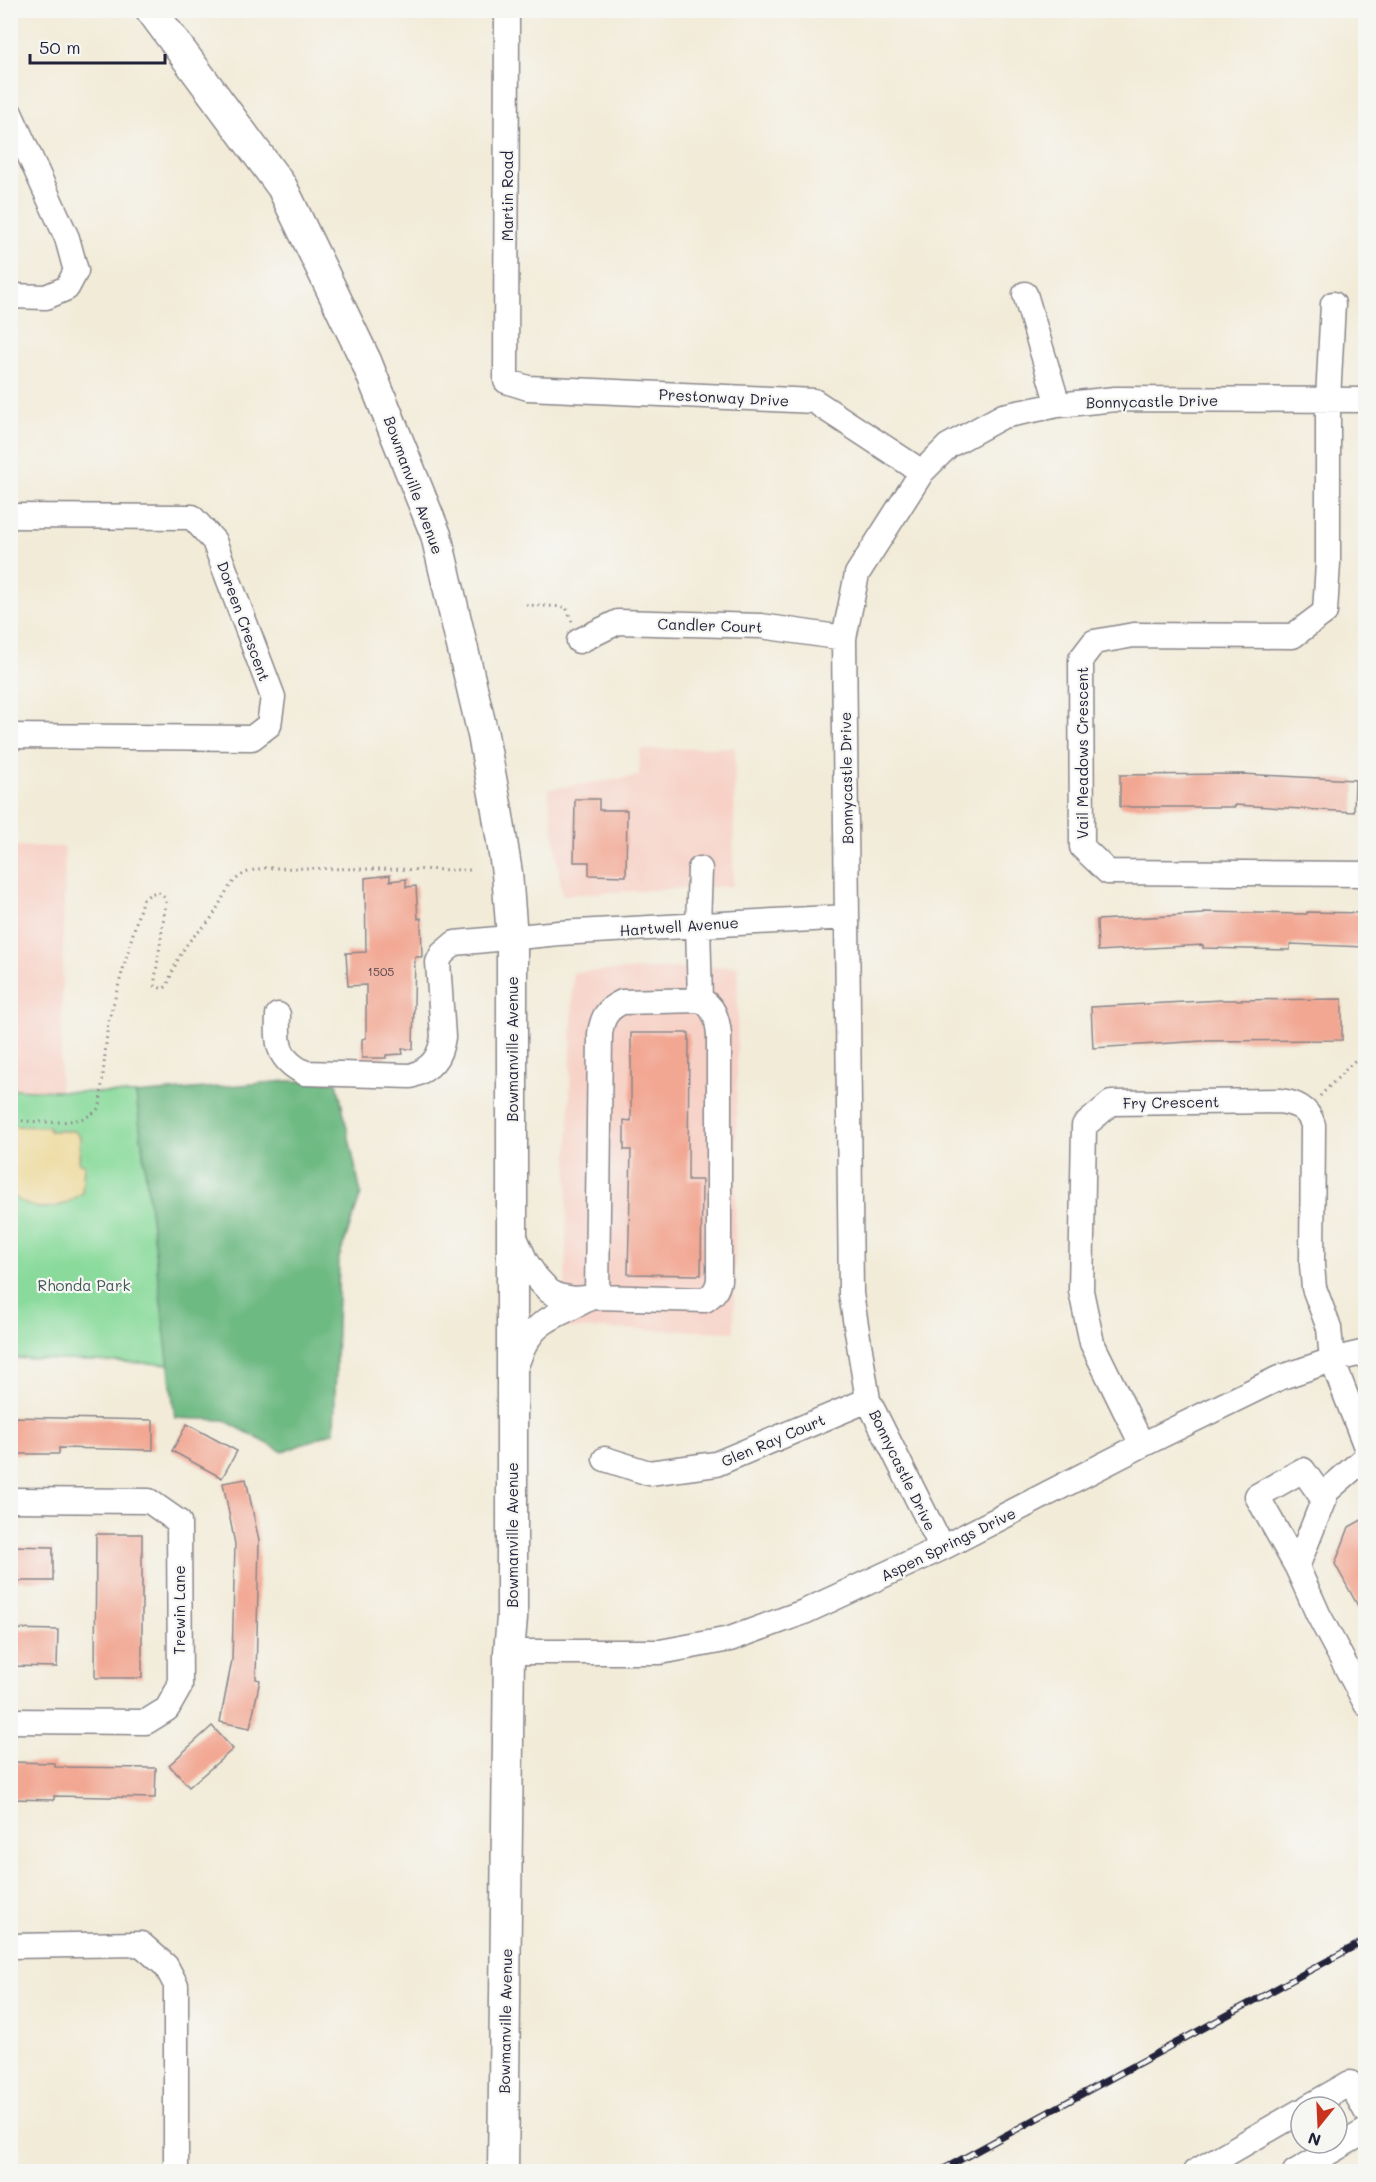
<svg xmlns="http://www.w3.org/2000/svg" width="1376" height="2182" font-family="Mali,sans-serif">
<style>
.built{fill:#f7d1c6}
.green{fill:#89da9b;stroke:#567e6b;stroke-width:1.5}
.forest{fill:#6eba83;stroke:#486e5f;stroke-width:1.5}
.sand{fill:#eeda9e;stroke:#887e6c;stroke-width:1.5}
.building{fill:#f2a793}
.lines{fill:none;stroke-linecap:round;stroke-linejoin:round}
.minor-casing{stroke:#8a868a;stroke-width:27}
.major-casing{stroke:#8a868a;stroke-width:33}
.path{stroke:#8a868a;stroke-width:3;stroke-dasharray:1.5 4.5;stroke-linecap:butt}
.minor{stroke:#fff;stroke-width:24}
.major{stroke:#fff;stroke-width:30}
.rail-casing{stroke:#22223b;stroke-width:7}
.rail{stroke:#f6f6f2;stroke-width:4.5;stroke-dasharray:14;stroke-linecap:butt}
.labels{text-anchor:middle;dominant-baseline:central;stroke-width:4.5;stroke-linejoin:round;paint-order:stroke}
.number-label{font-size:12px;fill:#564351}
.street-label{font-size:15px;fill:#22223b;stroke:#f6f6f2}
.park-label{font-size:15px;fill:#415958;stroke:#f6f6f2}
</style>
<rect width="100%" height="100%" fill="#f6f6f2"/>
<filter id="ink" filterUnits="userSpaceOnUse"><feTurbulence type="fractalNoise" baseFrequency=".0167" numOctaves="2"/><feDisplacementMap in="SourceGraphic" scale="12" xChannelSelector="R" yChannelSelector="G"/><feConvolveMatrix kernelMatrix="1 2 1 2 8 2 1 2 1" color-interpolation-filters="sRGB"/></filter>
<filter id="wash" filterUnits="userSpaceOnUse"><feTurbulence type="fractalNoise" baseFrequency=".008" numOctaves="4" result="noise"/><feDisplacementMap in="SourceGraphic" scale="24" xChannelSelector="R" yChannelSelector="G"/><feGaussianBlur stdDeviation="1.35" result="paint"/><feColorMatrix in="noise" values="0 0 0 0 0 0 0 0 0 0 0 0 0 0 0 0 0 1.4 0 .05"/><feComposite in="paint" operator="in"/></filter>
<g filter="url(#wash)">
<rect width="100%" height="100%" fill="#f2ebd8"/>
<path class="built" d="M735 747 733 886 562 895 548 789 639 776 640 750Z
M11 846 65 847 60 1091 11 1089Z
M738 966 734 1332 564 1328 573 972Z"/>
<path class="green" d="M11 1089 136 1094 169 1364 11 1358Z"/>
<path class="forest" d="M288 1081 337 1082 361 1194 339 1258 334 1432 283 1452 224 1420 175 1418 136 1094Z"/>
<path class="sand" d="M11 1126 49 1127V1131H74L80 1137 79 1163 84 1164 82 1193C59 1211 33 1215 10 1193Z"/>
<g id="blocks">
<path class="building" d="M1242 774 1355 780 1354 812 1235 805V807H1120V775Z
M575 799H599V810H627L626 876 589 875V862H574Z
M390 875V881L406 879V887L416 886 418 919 421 918 422 957H415L413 1049H402L403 1054 386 1055V1058H362V1039L366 1038V985L348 986 346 953 366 952 365 878Z
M1204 912 1307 914V912L1365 913V947L1290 944V950L1203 948V945L1098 951 1097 920 1204 914Z
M1342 999V1040L1203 1041 1093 1048 1091 1007 1222 1000Z
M631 1033H689L688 1180H702L701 1275 628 1274 631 1150H624V1120L631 1121Z
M10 1417 153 1420V1450L59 1448V1454H10Z
M187 1424 237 1451 222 1478 172 1451Z
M246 1479 259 1541 256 1679 260 1680 250 1728 220 1722 232 1660 235 1544 223 1483Z
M1365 1518V1619L1335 1564 1349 1527Z
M96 1534H142V1678H95Z
M10 1546 53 1547V1581H10Z
M10 1629 58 1630 57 1667 10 1666Z
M212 1726 233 1749 189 1787 169 1765Z
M10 1762 55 1763V1767L156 1768 155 1798 54 1796V1800L10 1799Z"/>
</g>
</g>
<g filter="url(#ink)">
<use href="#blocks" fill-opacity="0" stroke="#8a868a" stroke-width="1.5"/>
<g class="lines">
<defs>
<path id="minor" d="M507 10 506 381 528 388 814 401 922 472
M10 113 67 238 76 271 67 288 46 297 10 296
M1025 294 1058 405
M1333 304 1328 399V563L1325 612 1293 636 1134 635 1094 642 1081 659 1082 847 1108 872 1366 874
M10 516 192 517 214 541 273 697 269 725 252 738 10 736
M579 641 618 622 761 626 844 638
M700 869 698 925 700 1000
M278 1015C277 1044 277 1059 305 1073L411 1076C431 1069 440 1058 443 1037L438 962 442 954 455 943 559 933 847 917
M514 1235 526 1262 536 1277 549 1291 558 1296 575 1299 597 1297 705 1300C714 1294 717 1290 719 1280V1035C718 1022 714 1005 700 1000L622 1002C607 1009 602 1018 600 1034L597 1297
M515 1369C531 1319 546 1322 588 1299
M1142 1445 1092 1343 1081 1291 1084 1126 1111 1103 1279 1101C1296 1103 1308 1108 1313 1125L1312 1265 1314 1288 1329 1328 1332 1360 1366 1447
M1366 1457 1327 1491 1297 1567 1318 1614 1366 1704
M605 1459 649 1473 716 1464 868 1400
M10 1500 149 1501 179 1522 180 1686 167 1709 146 1722 10 1721
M942 1548 868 1400 851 1294 844 638 857 574 922 472 948 446 1003 416 1058 405 1115 399 1366 400
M1297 1567 1257 1496 1303 1470 1324 1500
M509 1652H660L730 1639 804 1612 942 1548 1142 1445 1279 1378 1332 1360 1366 1352
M10 1946 141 1944 166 1966 176 1985V2172
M1308 2107 1350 2083 1366 2111
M1195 2172 1301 2111
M1295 2172 1366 2131"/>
<path id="major" d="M151 10 282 187 366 361 436 535 483 735 497 810 507 873 512 937V1618L509 1652 503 2172"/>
</defs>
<use href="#minor" class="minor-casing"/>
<use href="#major" class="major-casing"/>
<path class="path" d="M526 605 566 607 572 622
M1320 1096 1366 1049
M10 1120C35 1121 85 1129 100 1106L108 1023 142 901 150 894 157 892 163 896 166 902 155 980V986L163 989 167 986C173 969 181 950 193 937 199 931 205 926 210 920 227 895 228 872 265 868L473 870"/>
<use href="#minor" class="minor"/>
<use href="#major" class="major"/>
<defs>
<path id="rail" d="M938 2172 1366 1940"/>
</defs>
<use href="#rail" class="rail-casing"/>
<use href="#rail" class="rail"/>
</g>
</g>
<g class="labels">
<g class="number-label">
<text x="381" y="971">1505</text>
</g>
<g class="street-label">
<text transform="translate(507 196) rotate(-90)">Martin Road</text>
<text transform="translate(724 397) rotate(3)">Prestonway Drive</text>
<text transform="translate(1152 401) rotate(-1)">Bonnycastle Drive</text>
<text transform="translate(414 485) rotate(70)">Bowmanville Avenue</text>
<text transform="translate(244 621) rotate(70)">Doreen Crescent</text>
<text transform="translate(710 625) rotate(2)">Candler Court</text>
<text transform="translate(1082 753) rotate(-90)">Vail Meadows Crescent</text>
<text transform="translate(846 778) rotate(-91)">Bonnycastle Drive</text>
<text transform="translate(679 926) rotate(-4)">Hartwell Avenue</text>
<text transform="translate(512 1049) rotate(-90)">Bowmanville Avenue</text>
<text transform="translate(1171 1102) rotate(-1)">Fry Crescent</text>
<text transform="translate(773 1440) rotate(-23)">Glen Ray Court</text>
<text transform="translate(903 1470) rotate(64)">Bonnycastle Drive</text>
<text transform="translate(512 1535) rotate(-90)">Bowmanville Avenue</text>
<text transform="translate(948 1544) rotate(-26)">Aspen Springs Drive</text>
<text transform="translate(179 1610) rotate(-90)">Trewin Lane</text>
<text transform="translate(505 2021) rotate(-89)">Bowmanville Avenue</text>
</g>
<g class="park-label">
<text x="84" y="1285">Rhonda Park</text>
</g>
</g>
<rect width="1376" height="2182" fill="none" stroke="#f6f6f2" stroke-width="36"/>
<g transform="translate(1319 2125) rotate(198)"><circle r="28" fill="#f6f6f2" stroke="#a1a1a9" stroke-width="1.5"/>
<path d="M0-4.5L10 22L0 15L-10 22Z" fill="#c8321e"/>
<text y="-9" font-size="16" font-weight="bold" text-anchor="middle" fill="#22223b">N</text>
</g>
<path d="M30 54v9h135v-9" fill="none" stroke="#22223b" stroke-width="3"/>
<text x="39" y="54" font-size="18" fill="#22223b" stroke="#f6f6f2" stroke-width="4.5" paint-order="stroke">50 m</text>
</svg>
